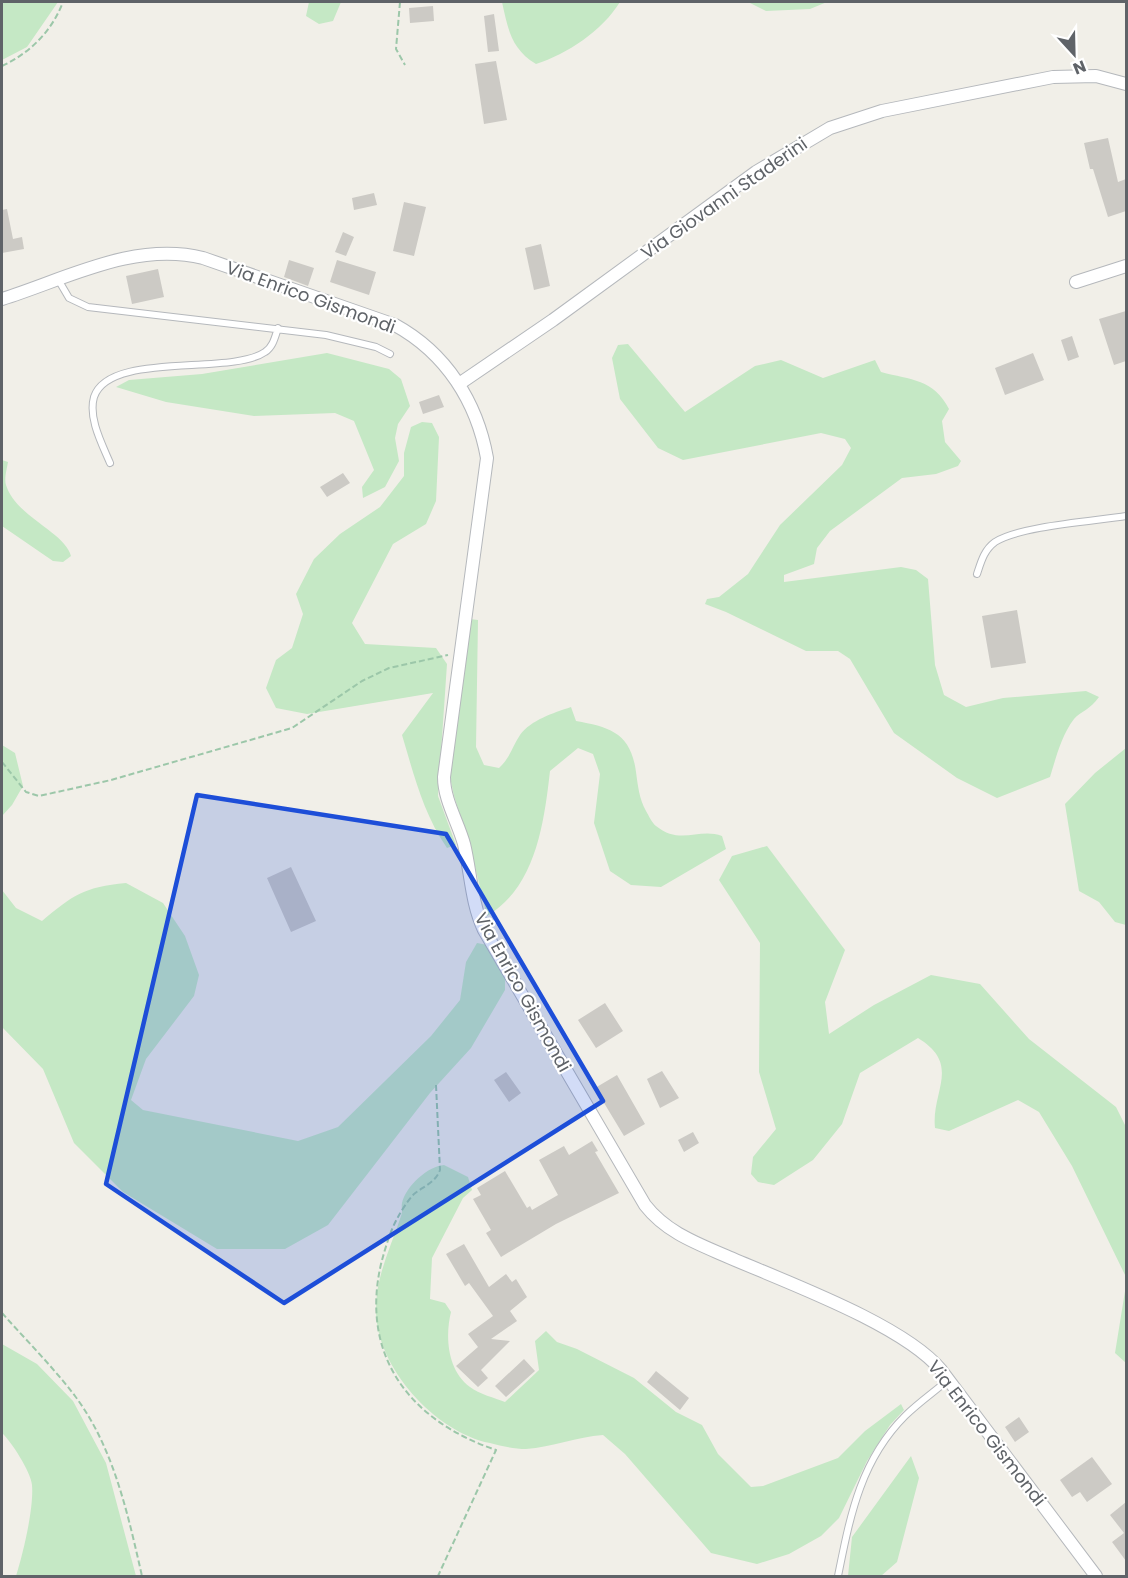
<svg xmlns="http://www.w3.org/2000/svg" width="1128" height="1578" font-family="Poppins,sans-serif">
<style>
.green{fill:#c5e8c5}
.building{fill:#cccac5}
.lines{fill:none;stroke-linecap:round;stroke-linejoin:round}
.service-casing{stroke:#b5b8bc;stroke-width:8}
.minor-casing{stroke:#b5b8bc;stroke-width:14}
.path{stroke:#9cc7a9;stroke-width:2;stroke-dasharray:6 3;stroke-linecap:butt}
.service{stroke:#fff;stroke-width:6}
.minor{stroke:#fff;stroke-width:12}
.marked{fill:#1d4ed8;fill-opacity:0.2;stroke:#1d4ed8;stroke-width:4.5;stroke-linejoin:round}
.labels{text-anchor:middle;dominant-baseline:central;stroke-width:4.5;stroke-linejoin:round;paint-order:stroke}
.street-label{font-size:18px;fill:#5f6368;stroke:#fff}
</style>
<rect width="100%" height="100%" fill="#f1efe8"/>
<path class="green" d="M2 2H58L27 47 2 60Z
M309 2H341L333 21 319 24 306 16Z
M502 2H620C602 31 567 54 536 64 511 49 508 29 502 2Z
M748 2H827L810 9 766 11Z
M628 344 685 412 755 366 781 360 823 378 875 360 881 372C911 380 934 379 949 409L942 421 945 442 961 461 958 466 936 474 902 478 830 531 817 548 814 564 784 575V582L901 567 916 570 928 579 935 665 944 695 966 707 1003 698 1086 691 1099 697C1090 710 1081 711 1074 719 1061 736 1056 758 1050 777L997 798 957 778 894 733 850 659 838 651H806L726 612 705 604 707 599 719 597 748 574 780 525 842 465 851 448 845 439 821 433 683 460 658 448 620 399 612 358 618 345Z
M327 353 389 369 401 379 410 406 398 424 395 438 399 461 385 487 363 498 362 487 374 470 354 421 335 413 254 416 166 402 116 387 129 380 202 374Z
M422 422 432 423 439 437 436 501 426 524 393 544 352 623 365 644 436 648 447 664 438 796 456 845 447 848C423 813 414 775 402 735L433 693 307 714 276 708 266 688 276 660 292 648 303 614 296 594 314 559 340 534 380 507 404 476V453L411 427Z
M2 460 8 462C7 468 4 479 6 485 16 517 65 532 71 556L63 562 53 561 2 526Z
M470 619 478 620 476 747 484 765 499 768C510 758 512 747 520 735 531 720 553 713 571 707L576 721C610 727 631 733 636 772 638 786 639 798 646 811 649 816 652 823 656 826 681 846 699 827 722 836L726 849 661 887 631 885 610 871 594 823 600 774 593 754 578 748 550 771C544 823 536 887 487 916L471 850 454 796 449 772Z
M2 745 15 753 23 786 12 805 2 816Z
M1126 748V925L1115 922 1099 902 1079 891 1065 804 1095 773Z
M767 846 845 950 825 1002 829 1034 874 1005 931 975 980 984 1029 1039 1116 1107 1126 1127V1277L1072 1166 1039 1112 1018 1100 949 1131 935 1128C931 1091 962 1065 918 1038L860 1073 842 1124 813 1160 774 1185 758 1182 751 1174 753 1157 776 1129 759 1072 760 943 719 880 732 856Z
M126 883 163 903 185 936 199 975 194 996 146 1059 131 1100 143 1110 298 1141 338 1127 431 1036 460 1000 466 962 477 943 488 945 505 975V990L471 1048 430 1093 328 1225 285 1249H217L123 1192 74 1143 43 1069 2 1027V890L16 908 42 921C73 895 84 887 126 883Z
M444 1165 468 1177 472 1190 463 1198 432 1258 430 1299 445 1303 451 1312C445 1336 447 1370 470 1387 479 1394 495 1398 505 1402L539 1370 535 1341 546 1331 557 1342 577 1349 634 1378 676 1412 702 1425 718 1454 751 1487 763 1486 838 1458 865 1431 901 1404 904 1410 890 1425 867 1461 839 1518 821 1536 789 1554 757 1564 711 1553 625 1454 603 1435C577 1437 552 1447 526 1449 515 1449 501 1446 490 1443 435 1432 375 1366 376 1309 376 1275 391 1247 401 1216 403 1212 401 1208 402 1203 406 1186 428 1166 444 1165Z
M1126 1285V1363L1115 1353Z
M2 1344 37 1364 73 1401 106 1463 136 1576H16C23 1554 34 1508 32 1485 31 1472 11 1441 2 1433Z
M911 1456 919 1478 897 1562 881 1576H848L852 1537Z"/>
<path class="building" d="M433 6 434 21 410 23 409 8Z
M494 14 499 51 488 52 484 16Z
M496 61 507 120 484 124 475 64Z
M1108 138 1118 182 1126 179V211L1108 217 1093 169H1090L1084 143Z
M374 193 377 205 354 210 352 198Z
M404 202 426 207 414 256 393 251Z
M7 209 13 239 22 237 24 249 2 253V210Z
M343 232 354 237 346 256 335 252Z
M541 244 550 286 534 290 525 248Z
M289 260 314 268 308 286 284 277Z
M337 260 376 272 369 295 330 282Z
M158 269 164 297 132 304 126 276Z
M1126 311V361L1114 365 1099 319Z
M1072 336 1079 357 1068 361 1061 340Z
M1033 353 1044 380 1005 395 995 368Z
M439 395 444 407 423 414 419 402Z
M343 473 350 483 327 497 320 487Z
M1017 610 1026 663 991 668 982 616Z
M291 867 316 921 291 932 267 878Z
M605 1003 623 1031 596 1048 578 1020Z
M662 1071 679 1098 660 1108 647 1079Z
M506 1072 521 1093 509 1102 494 1080Z
M617 1075 645 1124 624 1136 595 1088Z
M693 1132 699 1143 684 1152 678 1140Z
M592 1141 598 1151 595 1152 619 1193 556 1224 501 1257 486 1233 491 1230 473 1199 481 1195 477 1188 505 1171 527 1208 530 1206 532 1210 558 1195 539 1160 564 1146 569 1155Z
M464 1244 489 1287 506 1274 512 1282 516 1279 527 1297 510 1311 517 1321 491 1339 510 1341 481 1370 488 1378 478 1387 456 1366 478 1347 468 1334 493 1316 469 1283 465 1286 446 1254Z
M524 1359 535 1371 506 1397 495 1386Z
M656 1371 689 1398 680 1410 647 1382Z
M1019 1417 1029 1432 1015 1442 1005 1427Z
M1092 1457 1112 1484 1087 1502 1080 1492 1072 1497 1060 1480Z
M1126 1502V1561L1112 1542 1124 1533 1110 1515Z"/>
<g class="lines">
<defs>
<path id="service" d="M59 281 69 298 88 307 326 335 376 347 390 354
M110 463C102 444 88 418 94 397 109 351 230 376 265 352 273 347 275 337 278 328
M977 574C981 562 984 550 995 542 1020 526 1095 521 1126 516
M838 1576C850 1517 860 1461 905 1416 918 1403 934 1392 948 1380"/>
<path id="minor" d="M1076 282 1126 266
M2 299C66 279 134 241 203 258L395 325C446 353 477 402 487 458L444 777C444 800 458 822 464 844 471 873 471 902 484 930L645 1205C666 1232 696 1243 726 1256 783 1281 903 1324 941 1370L1096 1576
M459 384 553 320 756 172 830 128 882 111 1053 77 1096 76 1126 84"/>
</defs>
<use href="#service" class="service-casing"/>
<use href="#minor" class="minor-casing"/>
<path class="path" d="M400 2 396 49 405 65
M2 66C30 53 52 31 63 2
M2 762 26 792 39 796 111 780 292 728 362 681 389 668 448 655
M436 1085 440 1170C435 1183 424 1186 414 1194 408 1200 402 1210 398 1217 390 1231 385 1249 381 1264 360 1356 410 1421 496 1450L438 1576
M2 1313C26 1340 53 1367 75 1396 114 1448 128 1515 142 1576"/>
<use href="#service" class="service"/>
<use href="#minor" class="minor"/>
</g>
<path class="marked" d="M197 795 446 834 603 1101 284 1303 106 1184Z"/>
<g class="labels">
<g class="street-label">
<text transform="translate(724 198) rotate(-35)">Via Giovanni Staderini</text>
<text transform="translate(311 297) rotate(20)">Via Enrico Gismondi</text>
<text transform="translate(523 992) rotate(61)">Via Enrico Gismondi</text>
<text transform="translate(987 1433) rotate(52)">Via Enrico Gismondi</text>
</g>
</g>
<rect width="1128" height="1578" fill="none" stroke="#5f6368" stroke-width="6"/>
<g transform="translate(1074 54) rotate(158)" stroke="#ffffff" stroke-width="4.5" paint-order="stroke">
<path d="M0-4.5L10 22L0 15L-10 22Z" fill="#5f6368"/>
<text y="-9" font-size="16" font-weight="bold" text-anchor="middle" fill="#5f6368">N</text>
</g>
</svg>
